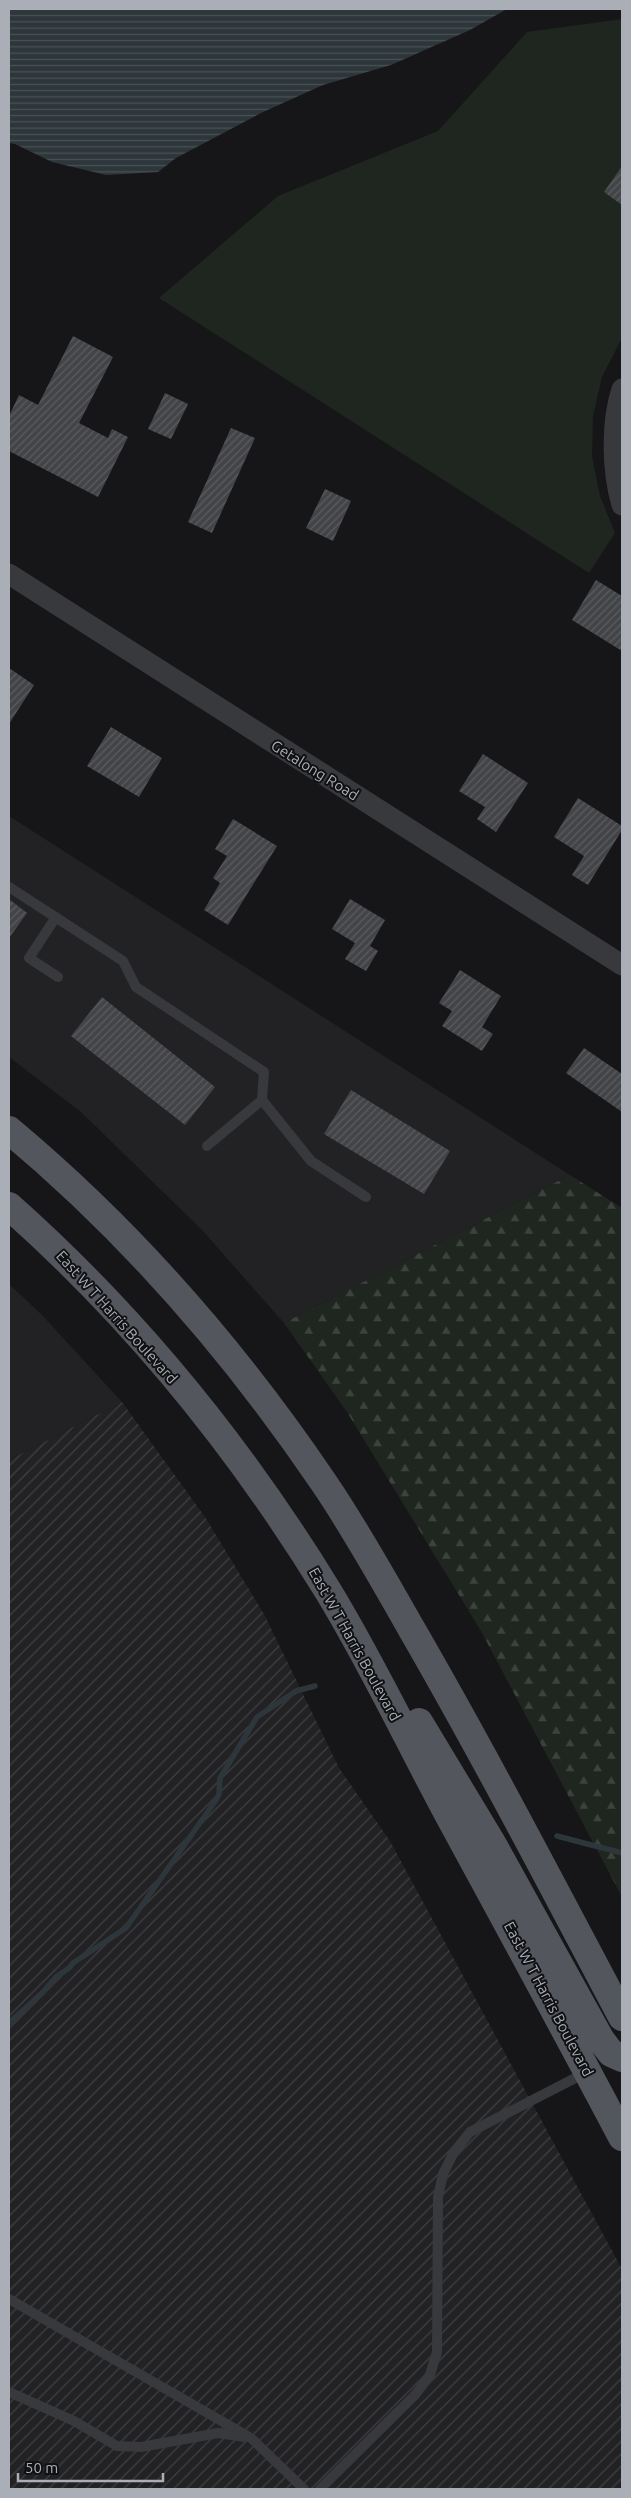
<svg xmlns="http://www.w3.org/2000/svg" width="631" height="2498" font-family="Ubuntu,sans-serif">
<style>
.built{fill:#222225}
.industrial{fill:url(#industrial-furrows)}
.grass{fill:#1e261f}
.forest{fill:url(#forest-firs)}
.water{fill:url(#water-rules)}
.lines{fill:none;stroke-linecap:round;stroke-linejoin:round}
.stream{stroke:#2d363b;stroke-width:5.5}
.building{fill:url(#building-hatch)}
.lane{stroke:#37393d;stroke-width:10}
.street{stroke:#37393d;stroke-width:21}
.primary{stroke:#53565c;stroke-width:28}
.labels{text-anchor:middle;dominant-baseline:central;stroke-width:4;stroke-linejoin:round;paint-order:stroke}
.street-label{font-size:15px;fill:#a9aeb7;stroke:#111113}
</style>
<defs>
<pattern id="industrial-furrows" width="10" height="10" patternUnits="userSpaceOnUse" patternTransform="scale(1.25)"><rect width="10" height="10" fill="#222225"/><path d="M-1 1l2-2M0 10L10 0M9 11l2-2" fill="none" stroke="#3f4042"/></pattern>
<pattern id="forest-firs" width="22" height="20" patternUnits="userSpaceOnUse" patternTransform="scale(1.25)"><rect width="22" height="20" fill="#1e261f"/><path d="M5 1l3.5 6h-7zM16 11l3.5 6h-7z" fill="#3c433d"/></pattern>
<pattern id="water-rules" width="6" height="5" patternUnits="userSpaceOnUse" patternTransform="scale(1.25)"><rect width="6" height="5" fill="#2d363b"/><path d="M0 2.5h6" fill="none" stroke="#495155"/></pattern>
<pattern id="building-hatch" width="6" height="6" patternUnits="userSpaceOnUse" patternTransform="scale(1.25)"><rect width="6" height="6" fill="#434448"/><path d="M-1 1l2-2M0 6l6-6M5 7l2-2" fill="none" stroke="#5b5c60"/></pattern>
</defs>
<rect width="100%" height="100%" fill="#161618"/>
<path class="built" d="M9 816 570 1175 284 1323 202 1230 81 1112 9 1057Z
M9 1284 42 1315 122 1402 9 1460Z"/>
<path class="industrial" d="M122 1402 205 1517 264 1614 339 1768 390 1841 622 2269V2489H9V1460Z"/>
<path class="grass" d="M622 19V338L602 377 593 416 592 456 600 496 615 533 589 573 159 298 278 196 438 131 527 32Z"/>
<path class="forest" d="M570 1175 622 1208V1897L481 1631 347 1412 284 1323Z"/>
<path class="water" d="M9 9H507L470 30 391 65 323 85 261 113 176 158 158 172 106 175 52 162 15 144 9 143Z"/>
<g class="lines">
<path class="stream" d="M557 1836 622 1853
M9 2023 42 1993 56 1977 69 1968 73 1963 126 1928 216 1800 219 1794 220 1778 257 1717 296 1691 315 1686"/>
</g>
<path class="building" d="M622 166V205L604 192Z
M73 336 113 357 79 423 108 438 112 429 128 437 98 497 9 451V416L19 395 38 405Z
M165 393 188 404 171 439 148 429Z
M231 428 255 438 212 533 188 522Z
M325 489 351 501 333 541 306 528Z
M596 580 622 596V651L572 620Z
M9 668 34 685 9 724Z
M111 727 162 758 139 797 87 766Z
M483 754 528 783 496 832 477 819 485 807 459 791Z
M578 798 622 826V830L588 885 572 875 584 856 554 837Z
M233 819 277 846 228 925 204 910 220 883 213 878 227 856 215 849Z
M9 899 27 913 9 938Z
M350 899 385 920 370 946 378 951 366 971 345 959 355 943 332 929Z
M460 970 501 996 482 1027 493 1034 482 1051 442 1026 452 1011 439 1003Z
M102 997 215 1087 185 1125 71 1036Z
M584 1048 622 1074V1112L566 1073Z
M351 1090 450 1151 424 1194 324 1134Z"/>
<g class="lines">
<path class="lane" d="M9 887 123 961 136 987 264 1072 262 1100 311 1161 366 1197
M56 917 29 958 58 977
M207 1146 262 1100
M9 2299 251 2438 304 2489
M9 2392 74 2421 117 2446 141 2447 218 2433 245 2437
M320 2489 415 2395 430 2375 437 2352 438 2197 443 2174 454 2152 470 2132 587 2072"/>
<path class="street" d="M622 389C611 423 612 471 622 505
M9 574 622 965"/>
<path class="primary" d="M9 1130C130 1231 236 1353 324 1483 356 1530 383 1579 411 1628 485 1756 553 1887 622 2017
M9 1206C133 1316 241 1449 328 1591 372 1663 408 1740 448 1814 506 1921 565 2029 622 2137
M419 1722 492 1843 601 2040 611 2053 622 2058"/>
</g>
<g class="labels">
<g class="street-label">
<text transform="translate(315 770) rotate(32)">Getalong Road</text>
<text transform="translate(117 1317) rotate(48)">East W T Harris Boulevard</text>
<text transform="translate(355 1644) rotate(61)">East W T Harris Boulevard</text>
<text transform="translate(549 1999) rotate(62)">East W T Harris Boulevard</text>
</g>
</g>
<rect width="631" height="2498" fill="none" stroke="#a9aeb7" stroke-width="20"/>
<path d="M18 2473v8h145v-8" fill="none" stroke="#a9aeb7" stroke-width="2.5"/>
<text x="25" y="2473" font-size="15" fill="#a9aeb7" stroke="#111113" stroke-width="4" paint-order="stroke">50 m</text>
</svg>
